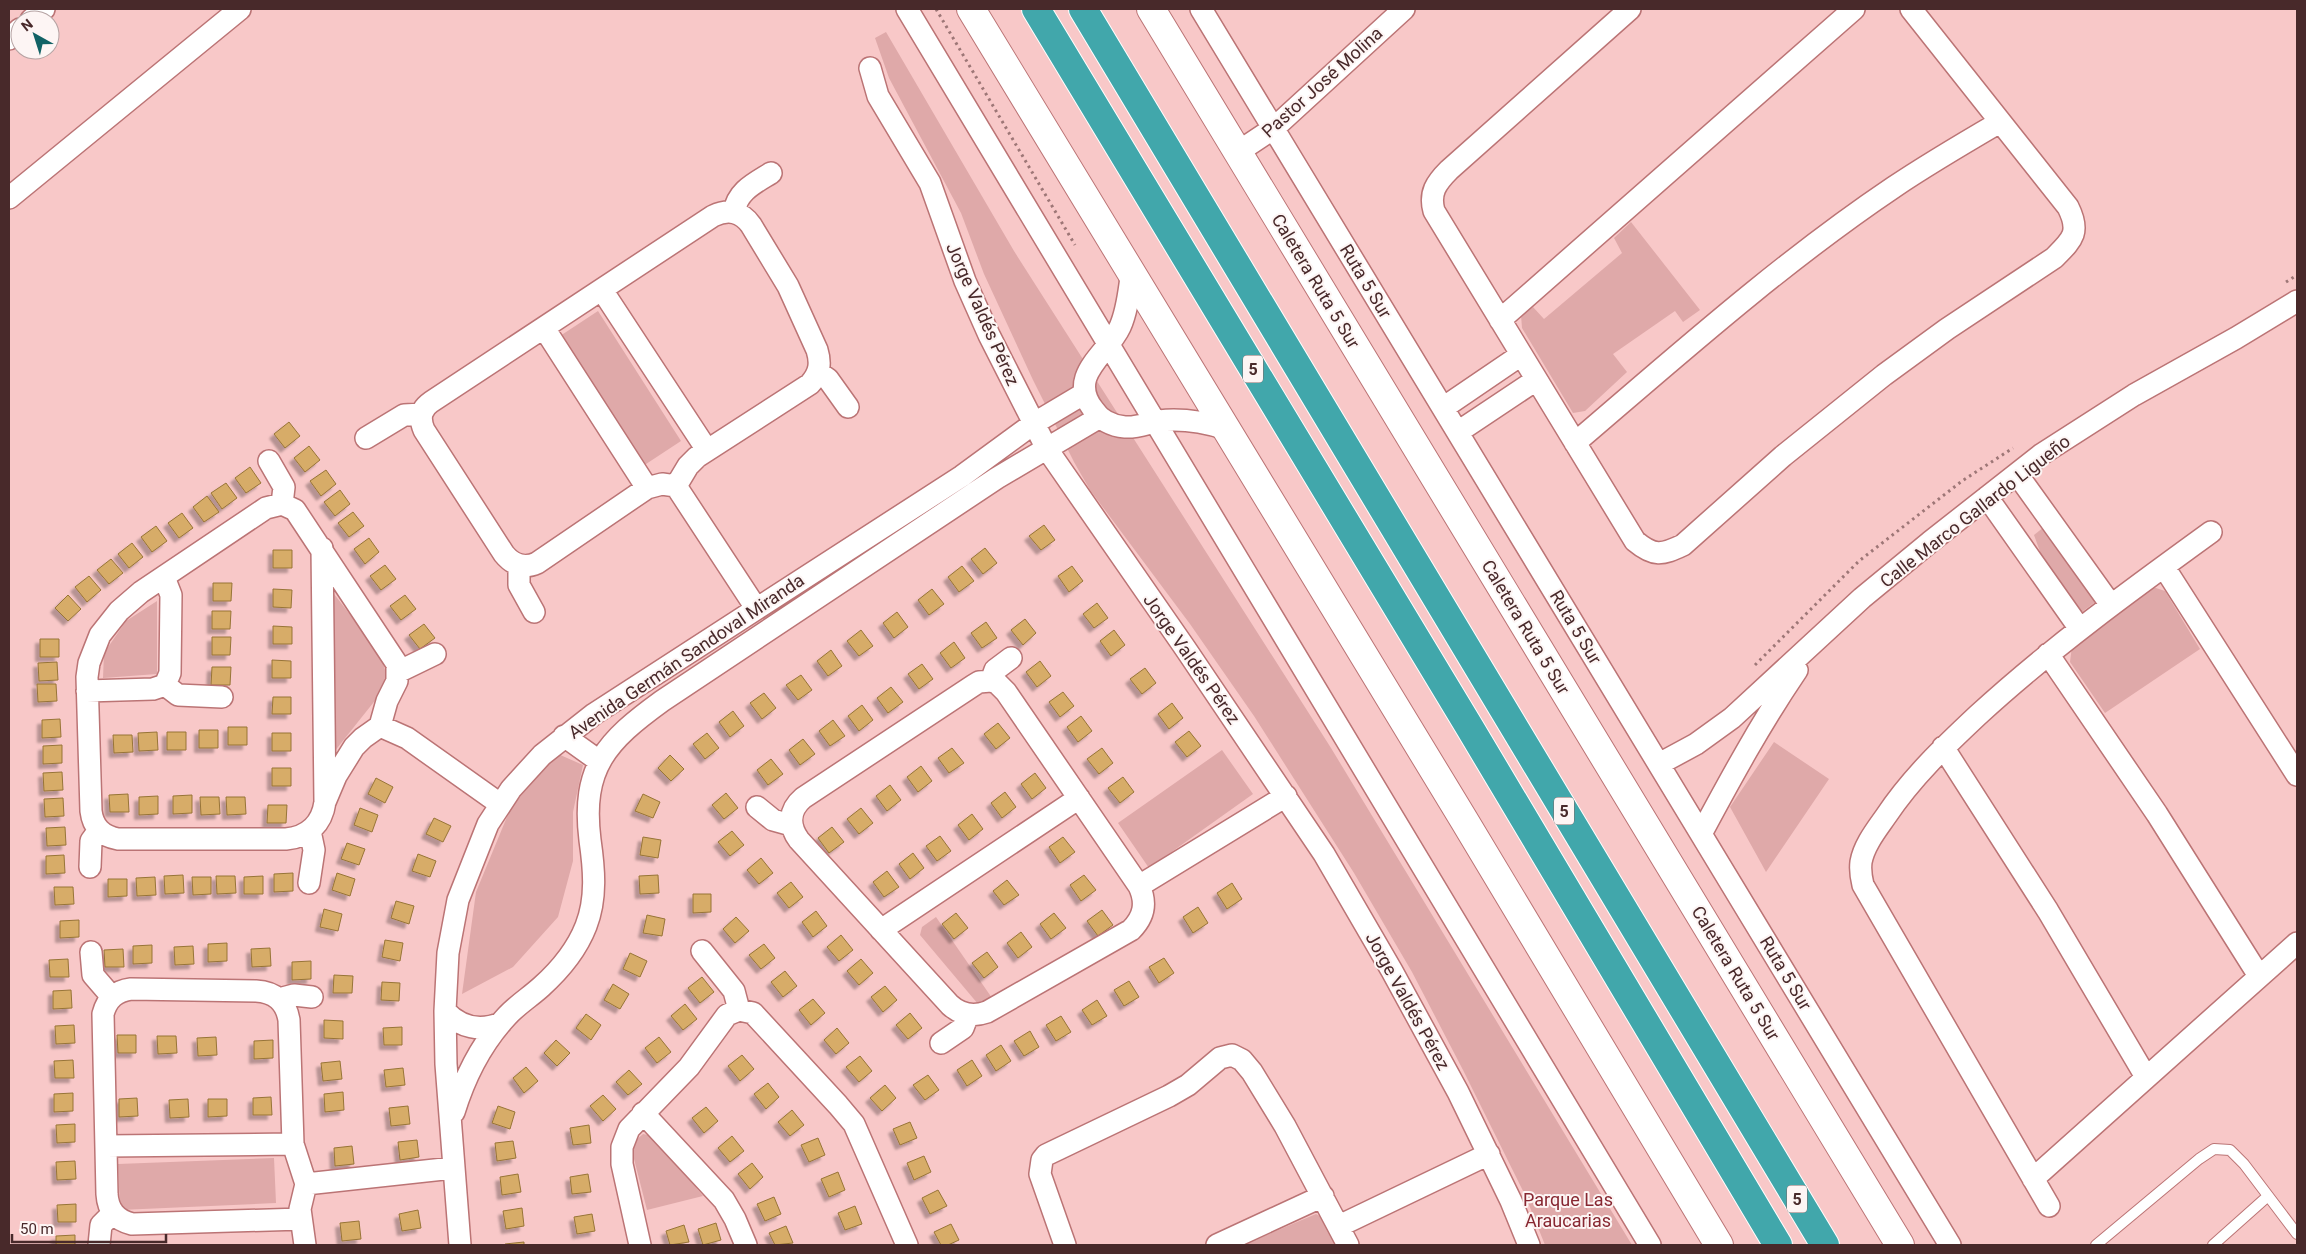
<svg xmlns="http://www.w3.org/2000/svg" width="2306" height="1254" font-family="Roboto,sans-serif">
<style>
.green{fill:#dfa9a9}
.building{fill:#d7ac67;stroke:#977437;filter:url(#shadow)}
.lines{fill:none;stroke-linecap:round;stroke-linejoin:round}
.lane-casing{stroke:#bb7475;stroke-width:12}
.street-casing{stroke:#bb7475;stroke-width:24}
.secondary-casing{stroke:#bb7475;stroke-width:30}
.highway-casing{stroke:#fff;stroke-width:30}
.path{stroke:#9d7676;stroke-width:3;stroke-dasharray:2.5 4;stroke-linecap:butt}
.lane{stroke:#fff;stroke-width:10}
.street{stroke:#fff;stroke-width:21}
.secondary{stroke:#fff;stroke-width:28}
.highway{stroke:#41a7ab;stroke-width:28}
.labels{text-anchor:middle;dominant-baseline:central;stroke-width:4;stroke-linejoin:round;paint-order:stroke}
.shield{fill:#fdf5f4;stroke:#7e6667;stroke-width:1}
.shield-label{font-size:16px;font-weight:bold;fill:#48292a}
.street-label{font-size:18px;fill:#48292a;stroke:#fdf5f4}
.park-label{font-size:18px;fill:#872731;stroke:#fdf5f4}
</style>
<defs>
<filter id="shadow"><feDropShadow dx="-4.5" dy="4.5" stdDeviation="1" flood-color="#0004"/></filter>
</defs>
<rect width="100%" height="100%" fill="#f8c8c8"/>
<path class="green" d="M886 32 1014 251 1331 748 1632 1245H1545L1525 1195 1463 1070 1412 972 1354 873 1254 716 1190 624 1090 490 1074 462 1033 380 984 274 961 213 889 78 875 38Z
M1631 222 1700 310 1683 322 1675 311 1613 354 1627 372 1585 411 1573 413 1522 328 1521 315 1533 307 1544 319 1622 253 1614 238Z
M598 311 681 441 643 466 560 336Z
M2044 527 2098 600 2079 614 2047 571 2034 535Z
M2153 587 2165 591 2200 649 2105 713 2070 662 2072 646Z
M334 594 380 653 389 683 334 752Z
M157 601V674L103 678 104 653 126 621Z
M1774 742 1829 779 1766 872 1730 807Z
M1222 750 1253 794 1149 868 1118 823Z
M558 754 583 765 573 812V861L558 917 513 967 462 994 476 892 511 807Z
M936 917 992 998 978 1004 920 935 922 927Z
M643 1134 653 1136 703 1196 647 1210 632 1151 635 1141Z
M274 1158 276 1203 120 1210 118 1164Z
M1316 1214 1329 1221 1339 1245H1243Z"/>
<path class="building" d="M289 422 300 436 285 448 274 434Z
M309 446 320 460 305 472 294 458Z
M250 467 261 483 246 493 235 478Z
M326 470 336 484 321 496 310 481Z
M226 483 237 498 222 509 211 493Z
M340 490 350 504 335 516 324 502Z
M207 496 219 512 204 522 193 507Z
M353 512 364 526 349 537 338 523Z
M182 513 193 528 179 538 168 523Z
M1044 525 1055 540 1041 550 1029 536Z
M156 526 167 541 152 552 141 537Z
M369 538 379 552 365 564 354 549Z
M132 543 143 557 129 568 118 554Z
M985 548 997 563 983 574 971 559Z
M273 550H292V568H273Z
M111 559 123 573 109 584 97 570Z
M385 565 396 579 381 590 370 576Z
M962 566 974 581 959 592 948 577Z
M1072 566 1083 581 1069 592 1058 576Z
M89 576 101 590 87 602 75 587Z
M213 583H232L231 601H213Z
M273 589 292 590 291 608 273 607Z
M932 589 944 604 929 615 918 600Z
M68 595 81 609 68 621 55 608Z
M405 595 416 609 401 620 390 606Z
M1097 603 1108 618 1094 628 1083 614Z
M212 611H231L230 629H212Z
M897 612 908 627 894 638 883 623Z
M1025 619 1036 633 1023 645 1011 630Z
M986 622 997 638 982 648 971 633Z
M424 624 435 638 420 649 409 635Z
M273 626 292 627V644H273Z
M861 630 873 646 859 656 847 641Z
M1114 630 1125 645 1111 656 1100 641Z
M212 637H231L230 655H212Z
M40 639H59V657H40Z
M954 642 965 658 951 668 940 653Z
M831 650 842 666 828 676 817 661Z
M272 660 291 661V678H272Z
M1040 661 1051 676 1037 687 1026 672Z
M57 662 58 680 39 681 38 663Z
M922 664 933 679 919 689 908 674Z
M212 667H231L230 685H211Z
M1145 668 1156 683 1142 694 1130 679Z
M801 675 812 690 798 700 786 685Z
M37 684H56L57 701 38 702Z
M891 687 903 702 888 713 877 698Z
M1063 692 1074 706 1060 717 1049 702Z
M764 693 776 708 762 719 750 703Z
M273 697H291V714H272Z
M1172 703 1183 718 1169 729 1158 714Z
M862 705 873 720 859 731 848 716Z
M733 711 744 726 730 737 719 722Z
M1081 716 1092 731 1078 742 1067 727Z
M60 719 61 737 42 738V720Z
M833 720 845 736 830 746 819 731Z
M998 723 1010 738 996 749 984 734Z
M228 727H247V745H228Z
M199 730H218V748H199Z
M1189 731 1201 746 1187 757 1175 742Z
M157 732 158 750 139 751 138 733Z
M167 732H186V750H167Z
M272 733H291V751H272Z
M707 733 719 748 705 759 693 744Z
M113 735H132L133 752 114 753Z
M803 739 815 754 800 765 789 750Z
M62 745V763L43 764V746Z
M952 748 964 763 949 773 938 758Z
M1102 748 1113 763 1099 774 1087 759Z
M670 755 684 769 671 781 658 768Z
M771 759 783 774 768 785 757 770Z
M921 766 932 781 918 792 907 777Z
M272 768H291V786H272Z
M62 772 63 790 44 791 43 773Z
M1035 773 1046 788 1032 799 1021 784Z
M1123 777 1134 792 1120 803 1108 788Z
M376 778 393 787 385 803 368 794Z
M890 785 901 800 887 811 876 796Z
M1005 792 1016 807 1002 818 991 803Z
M726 793 738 808 724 819 712 805Z
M128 794 129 812H110L109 795Z
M643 794 660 802 653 818 635 811Z
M192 795V813L173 814V796Z
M158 796V814L139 815V797Z
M200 797H219L220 814 201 815Z
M226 797H245L246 814 227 815Z
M63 798 64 816 45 817 44 799Z
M268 805H287L286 823H267Z
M360 808 378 815 372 832 354 825Z
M861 808 873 823 859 834 847 819Z
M972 814 983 829 969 840 958 825Z
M434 818 451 826 443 842 426 834Z
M65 827 66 845 47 846 46 828Z
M832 827 844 842 829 853 818 838Z
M732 831 744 845 730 856 718 842Z
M940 836 951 851 937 861 926 846Z
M643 837 661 840 658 858 640 855Z
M1063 837 1075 852 1060 863 1049 847Z
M347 843 365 849 359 865 341 859Z
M913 853 924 868 910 879 899 864Z
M418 854 436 861 430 877 412 871Z
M64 855 65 873 46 874V856Z
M761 858 773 873 759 884 747 870Z
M887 871 899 887 884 897 873 882Z
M293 873V891L274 892V874Z
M337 873 355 879 350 896 332 890Z
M183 875 184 893 165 894 164 876Z
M658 875 659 893 640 894 639 876Z
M1084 875 1096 890 1081 901 1070 885Z
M216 876H235L236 893 217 894Z
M263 876V894H244V877Z
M155 877 156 895 137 896 136 878Z
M192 877H211V894L193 895Z
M108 879H127V896L108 897Z
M1007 880 1019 895 1004 905 993 891Z
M791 882 803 897 789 908 777 893Z
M1232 883 1242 899 1227 909 1217 893Z
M54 887H73L74 904 55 905Z
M693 894H711V912L693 913Z
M396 901 414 906 409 924 391 918Z
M1198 907 1208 923 1193 933 1183 917Z
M324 909 342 914 338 931 320 927Z
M1102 910 1113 925 1098 936 1087 921Z
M816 911 827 926 813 937 802 922Z
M956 913 968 928 954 939 942 924Z
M1054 913 1066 928 1051 939 1040 924Z
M647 915 665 919 662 936 643 933Z
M736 917 749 931 735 943 723 929Z
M79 920V937L60 938V921Z
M1021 932 1032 947 1018 958 1007 943Z
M841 935 853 950 839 961 827 947Z
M385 940 403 943 400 961 382 957Z
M227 943V961L208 962V944Z
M764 944 775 958 761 969 749 955Z
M152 945V963L133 964V946Z
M193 946 194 964 175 965 174 947Z
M270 948 271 966 252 967 251 949Z
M123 949 124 967H105L104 950Z
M987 952 998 967 984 978 972 963Z
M630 953 647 961 640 977 623 969Z
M1164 958 1174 973 1159 983 1149 967Z
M68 959 69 977H50L49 960Z
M861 959 873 973 859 985 847 971Z
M311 961V979L292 980V962Z
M785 971 797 986 783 997 771 982Z
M334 975 353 976 352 993H333Z
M702 977 714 992 700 1003 688 988Z
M1129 981 1139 997 1124 1006 1114 990Z
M382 982 400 983 399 1001 381 1000Z
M613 984 629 994 620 1009 604 1000Z
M885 986 897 1000 883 1012 871 997Z
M71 990 72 1008 53 1009V991Z
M813 999 825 1013 811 1025 799 1010Z
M1097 1000 1107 1016 1092 1025 1082 1010Z
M685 1004 697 1019 683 1030 671 1016Z
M910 1013 922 1028 908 1039 896 1025Z
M586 1014 601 1025 591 1040 576 1028Z
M1061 1016 1071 1032 1056 1041 1046 1025Z
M324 1020 343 1021V1039L324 1038Z
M74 1025 75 1043 56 1044 55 1026Z
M402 1027V1045H384L383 1028Z
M837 1028 849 1043 836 1054 824 1040Z
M1030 1031 1039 1047 1024 1056 1014 1041Z
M117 1035H136V1053H118Z
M157 1036H176L177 1053 158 1054Z
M216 1037 217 1055 198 1056 197 1038Z
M659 1037 671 1052 657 1063 645 1048Z
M273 1040V1058L254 1059V1041Z
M556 1040 570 1053 557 1066 544 1053Z
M1001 1045 1011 1061 996 1071 986 1055Z
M742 1055 754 1069 740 1081 728 1066Z
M860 1056 872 1071 859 1082 846 1067Z
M73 1060 74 1078H55L54 1061Z
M972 1060 982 1076 967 1086 957 1070Z
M340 1061 342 1079 323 1081 321 1063Z
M526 1067 538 1081 524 1093 513 1078Z
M403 1068 405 1085 386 1087 384 1070Z
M629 1070 642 1084 628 1095 616 1082Z
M928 1075 939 1090 925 1100 913 1085Z
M768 1083 779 1097 766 1109 754 1094Z
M885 1085 896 1098 882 1111 870 1098Z
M343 1092 344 1110 325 1112 324 1094Z
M73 1093V1111L54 1112V1094Z
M603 1095 616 1109 603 1121 590 1106Z
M271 1097 272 1115H253V1098Z
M137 1098 138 1116 119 1117V1099Z
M188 1099 189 1117 170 1118 169 1100Z
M208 1099H227V1116L208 1117Z
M408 1106 410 1124 391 1126 389 1108Z
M498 1106 515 1112 510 1129 492 1123Z
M706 1107 718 1121 704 1133 692 1118Z
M792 1110 804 1125 790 1136 778 1122Z
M910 1122 917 1138 900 1145 893 1129Z
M75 1124V1142L57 1143 56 1125Z
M589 1125 591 1143 573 1145 570 1128Z
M732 1136 744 1151 730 1162 718 1148Z
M818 1138 825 1155 809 1162 801 1145Z
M417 1140 419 1157 400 1160 398 1142Z
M513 1141 516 1158 497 1161 495 1143Z
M352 1146 354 1164 335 1166 334 1148Z
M924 1156 931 1172 914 1180 907 1163Z
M75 1161 76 1179 57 1180 56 1162Z
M752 1163 763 1177 750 1189 738 1174Z
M838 1172 845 1190 829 1197 821 1179Z
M518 1174 521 1192 502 1195 500 1177Z
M588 1174 591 1192 572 1194 570 1177Z
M938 1190 947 1206 930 1214 922 1198Z
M774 1197 781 1214 765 1221 757 1204Z
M76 1204V1222H58L57 1205Z
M855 1206 862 1224 845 1230 838 1213Z
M522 1208 524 1226 506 1229 503 1211Z
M418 1210 421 1228 402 1231 399 1214Z
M592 1214 595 1231 577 1234 574 1217Z
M359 1221 361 1239 342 1241 340 1223Z
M716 1223 721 1240 703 1245 698 1229Z
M951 1224 959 1240 948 1245H941L934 1232Z
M684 1225 689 1242 670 1245 666 1231Z
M786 1226 793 1243 775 1245 769 1233Z
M75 1235V1245H56V1236Z
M524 1242V1245H505V1244Z"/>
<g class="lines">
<defs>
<path id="lane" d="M2096 1245 2199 1159 2214 1149 2230 1150 2244 1164 2297 1234
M2213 1245 2268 1196"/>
<path id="street" d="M907 9 1650 1245
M1201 9 1950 1245
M1630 9 1449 170C1436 183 1429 193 1434 211L1635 541C1654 557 1662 555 1683 545L1783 456 1884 375 1947 329 2054 258C2072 240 2081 233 2068 207L1911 9
M31 20 44 9
M9 39 20 29
M870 68 878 96 930 183 965 281 989 335 1047 449 1185 648 1324 854 1392 971 1458 1092 1511 1201 1529 1245
M1238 152 1274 128 1404 9
M9 198 240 9
M734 212C737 191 755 183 771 173
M1132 271C1129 289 1128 309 1120 327 1107 355 1067 375 1093 409 1100 420 1112 426 1125 427 1137 428 1148 423 1159 421 1183 418 1204 422 1227 429
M602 290 707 450
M1500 320 1854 9
M544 328 647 488
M818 372 828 379 848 407
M1443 408 1521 355
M1458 432 1536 380
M366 438 404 415 422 414
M1575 443C1678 355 1781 263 1894 187 1928 164 1964 143 2000 122
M269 461 284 487 282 504
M2017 474 2111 605
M676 486 688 466 697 457 810 384C820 373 821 363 817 350L788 286 751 225C741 211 728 209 713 216L431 402C421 409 419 418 424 430L504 554C513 565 524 569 537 563L647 488 662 484 676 486 756 608
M1987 497 2080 629
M322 548 325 802C322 824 308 837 286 839H118C102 836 93 827 91 811L87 677 89 663 100 635 119 611 141 592 266 508 282 504 295 510 397 664V681L387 701 380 726 363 738 354 747 336 776 325 802
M519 566V585L534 612
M2164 567 2297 775
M2048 654 2157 814 2259 976
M398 672 435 654
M991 681 997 683 1006 692 1139 886C1147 903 1144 917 1131 930L987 1012C973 1017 961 1015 950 1005L799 840C788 825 789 810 803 798L974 685 979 682Z
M991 681 995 670 1011 658
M165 685 178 695 222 697
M87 691 153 689 165 685 170 673 171 595 164 577
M380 726 407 738 500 804
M564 736 599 761
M1943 747 2048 911 2146 1077
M1659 764 1696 744 1732 718 1862 598 1930 542 2042 454 2134 395 2236 338 2297 301
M757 807 773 820 791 825
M1701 834C1731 778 1761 723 1797 670
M90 867 91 841 99 830
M309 883 314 850 310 831
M1139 886 1286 796
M881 930 1079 798
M702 951 734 991 739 1010
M91 952 93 975 112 997
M279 999 294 995 312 997
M445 1011C461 1028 480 1032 501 1023
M941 1043 963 1028 968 1015
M454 1112C465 1076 481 1044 507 1016 517 1005 530 997 541 987 560 970 577 949 586 926 597 898 594 868 590 840 581 767 607 741 662 701L997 478 1100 417
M643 1113 724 1200 735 1219 746 1245
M106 1146 293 1144
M2033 1179 2297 943
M306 1184 453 1168
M2049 1206 1863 885C1861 877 1860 870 1861 862 1864 845 1877 829 1886 816 1912 777 1945 746 1978 715 2051 648 2131 590 2211 532
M301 1219 132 1224C116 1220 108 1210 107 1194L103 1014C107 999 116 991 131 989L256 991C275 992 286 1002 289 1020L293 1144 306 1184 300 1209 305 1245
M1339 1226 1489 1154
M99 1245 101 1225 113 1213
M460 1245 446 1064 445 1011 448 953 458 900 488 824 511 789 542 755 594 714 962 476 1033 424 1085 393
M640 1245 622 1164V1147L629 1129 689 1067 727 1015 739 1010 753 1013 838 1105 854 1124 907 1245
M1065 1245 1040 1174 1042 1160 1046 1155 1169 1096 1188 1085 1220 1058 1232 1055 1242 1060 1252 1072 1285 1126 1348 1245
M1217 1245 1323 1196"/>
<path id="secondary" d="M971 9 1464 820 1719 1245
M1151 9 1900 1245"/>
<path id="highway" d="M1036 9 1470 728 1778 1245
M1083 9 1825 1245"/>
</defs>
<use href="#lane" class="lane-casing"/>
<use href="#street" class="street-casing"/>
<use href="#secondary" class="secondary-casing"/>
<use href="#highway" class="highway-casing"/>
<path class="path" d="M936 9 1075 245
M2286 282 2297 275
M1755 665 1859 561 1962 481 2013 448"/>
<use href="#lane" class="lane"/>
<use href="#street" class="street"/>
<use href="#secondary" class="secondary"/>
<use href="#highway" class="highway"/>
</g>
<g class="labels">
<g class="shield">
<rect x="1243" y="355.5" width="20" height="27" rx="4"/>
<rect x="1554" y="797.5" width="20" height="27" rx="4"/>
<rect x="1787" y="1185.5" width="20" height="27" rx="4"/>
</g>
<g class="shield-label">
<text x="1253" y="369">5</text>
<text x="1564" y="811">5</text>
<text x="1797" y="1199">5</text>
</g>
<g class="street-label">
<text transform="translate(1322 82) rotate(-42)">Pastor José Molina</text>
<text transform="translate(1316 281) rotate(59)">Caletera Ruta 5 Sur</text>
<text transform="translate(1366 281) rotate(59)">Ruta 5 Sur</text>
<text transform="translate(983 314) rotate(66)">Jorge Valdés Pérez</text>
<text transform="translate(1975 511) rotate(-38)">Calle Marco Gallardo Ligueño</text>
<text transform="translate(1526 627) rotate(59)">Caletera Ruta 5 Sur</text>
<text transform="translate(1576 627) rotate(59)">Ruta 5 Sur</text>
<text transform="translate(686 656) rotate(-34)">Avenida Germán Sandoval Miranda</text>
<text transform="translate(1192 659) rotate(55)">Jorge Valdés Pérez</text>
<text transform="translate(1736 973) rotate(59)">Caletera Ruta 5 Sur</text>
<text transform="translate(1786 973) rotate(59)">Ruta 5 Sur</text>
<text transform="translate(1408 1001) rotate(61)">Jorge Valdés Pérez</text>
</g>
<g class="park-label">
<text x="1568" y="1199">Parque Las<tspan x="1568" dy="21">Araucarias</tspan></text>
</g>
</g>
<rect width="2306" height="1254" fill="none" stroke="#48292a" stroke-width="20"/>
<g transform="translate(35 35) rotate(321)"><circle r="24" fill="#fdf5f4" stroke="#b5a3a3"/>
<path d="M0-4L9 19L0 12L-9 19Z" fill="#116265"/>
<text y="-8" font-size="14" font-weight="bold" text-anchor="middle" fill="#48292a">N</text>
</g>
<path d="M12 1234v8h154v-8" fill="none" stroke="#48292a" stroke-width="2.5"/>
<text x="20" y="1234" font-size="15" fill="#48292a" stroke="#fdf5f4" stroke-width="4" paint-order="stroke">50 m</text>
</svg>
